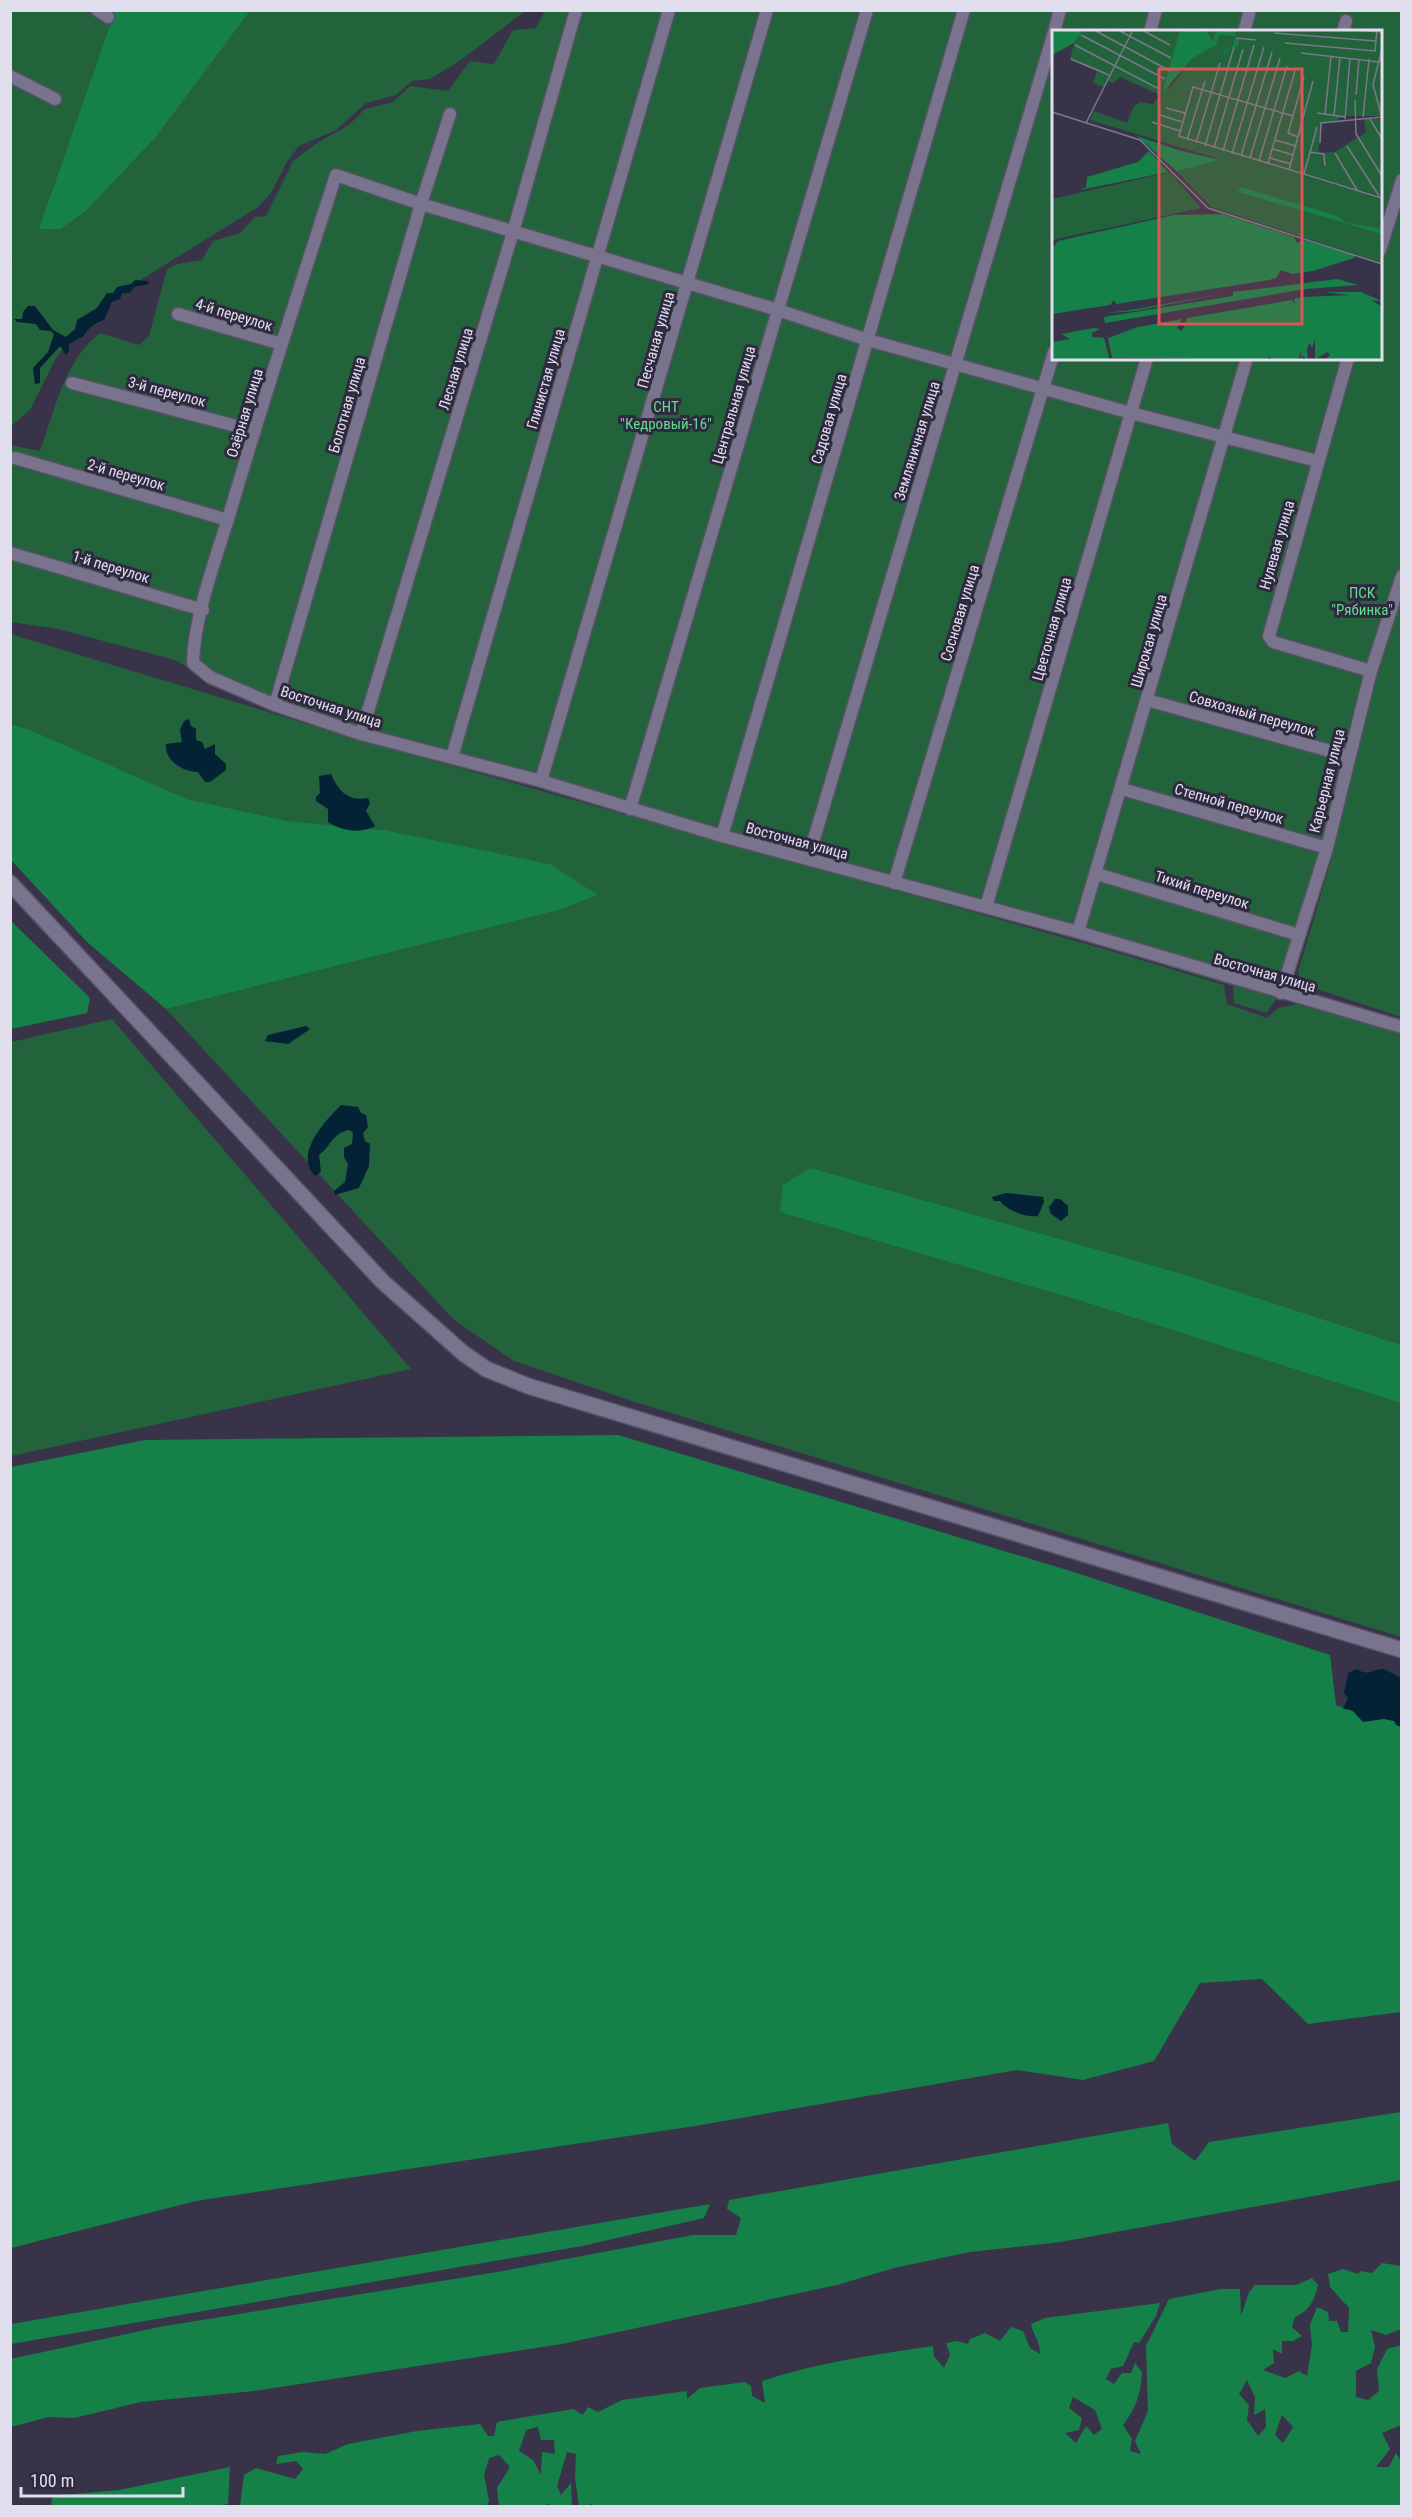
<svg xmlns="http://www.w3.org/2000/svg" width="1412" height="2517" font-family="'Roboto Condensed',sans-serif">
<style>
.green{fill:#22633c;fill-rule:evenodd}
.forest{fill:#158048;fill-rule:evenodd}
.water{fill:#032235}
.lines{fill:none;stroke-linecap:round;stroke-linejoin:round}
.minor-casing{stroke:#565164;stroke-width:15}
.tertiary-casing{stroke:#565164;stroke-width:18}
.minor{stroke:#79738d;stroke-width:12}
.tertiary{stroke:#79738d;stroke-width:15}
.labels{text-anchor:middle;dominant-baseline:central;stroke-width:6;stroke-linejoin:round;paint-order:stroke}
.street-label{font-size:15px;fill:#e1deed;stroke:#2f293f}
.park-label{font-size:15px;fill:#62df92;stroke:#2f293f}
.inset-road{fill:none;stroke:#7c778b;stroke-width:1.5}
.view{fill:#d95659;fill-opacity:0.15;stroke:#d95659;stroke-width:3}
.inset-edge{fill:none;stroke:#e1deed;stroke-width:3}
</style>
<rect width="100%" height="100%" fill="#39334a"/>
<path class="green" d="M11 11H115L41 229H61L87 210 156 137 250 11H525L461 60 430 79 412 81 396 95 366 103 336 130 299 146 288 160 271 193 258 207 110 299 57 356 30 410 11 426 10 262 13 258 10 256Z
M545 11H1401V1017L1302 984 1298 972 1331 861 1380 666 1366 664 1327 831 1277 997 1267 1013 1234 1003 1233 986 989 911 366 740 257 705 175 660 58 629 11 622 10 445 40 451C54 412 65 359 100 333L139 345 149 336 167 269 177 264 202 260 213 241 240 233 255 217 266 216 293 161 317 143 349 125 365 109 393 102 410 86 448 91 470 61 494 64 513 30 536 28ZM1054 32H1380V358H1054Z
M10 634 374 744 1101 948 1224 985 1227 1004 1267 1018 1278 1008 1297 1004 1401 1032V1637L632 1401 514 1361 454 1320 166 1009 559 910 598 895 550 864 385 830 288 821 187 799 28 729 11 724Z
M112 1019 411 1369 11 1456V1042Z"/>
<path class="forest" d="M115 11H250L156 137 87 210 61 229H39Z
M11 724 28 729 187 799 288 821 385 830 550 864 598 895 559 910 166 1009 87 942 11 860Z
M10 920 90 998 87 1013 11 1029Z
M810 1168 1189 1276 1401 1345V1403L1085 1302 780 1212 783 1185Z
M618 1435 1064 1569 1330 1655 1336 1705 1362 1715 1401 1706V2012L1308 2024 1262 1979 1200 1983 1154 2061 1083 2080 1017 2070 695 2126 196 2201 11 2248V1467L145 1440Z
M1401 2112V2180L1061 2242 970 2252 894 2268 837 2285 562 2344 254 2391 141 2402 74 2418 49 2417 11 2427V2359L159 2327 503 2271 693 2235H736L741 2218 727 2209 729 2200 1168 2123 1172 2144 1195 2161 1209 2142Z
M710 2204 704 2218 582 2246 11 2344V2324Z
M1382 2263 1401 2266V2329L1386 2335 1371 2330 1375 2347 1371 2363 1356 2371V2397L1368 2400 1379 2391 1377 2369 1387 2349 1401 2345V2425L1382 2433 1390 2449 1376 2467H1389L1396 2453 1401 2461V2506H593L591 2503 590 2506H579L575 2478 576 2454 567 2452 557 2486 561 2495 571 2483 572 2506H549L548 2503 545 2506H499L497 2488 510 2467 499 2455 489 2458 484 2475 489 2501 487 2506H240L244 2475 256 2468 295 2479 303 2469 296 2461 276 2464 278 2456 303 2452 325 2454 348 2444 417 2431 480 2424 488 2436H494L497 2422 573 2409 583 2415 588 2407 598 2412 622 2400 687 2391V2399L700 2388 745 2382 751 2386 752 2396 765 2403 762 2381C818 2362 875 2355 933 2346L934 2356 944 2368 950 2355 946 2343 957 2341 968 2344 970 2339 985 2333 1000 2341 1011 2327 1023 2331 1030 2348 1040 2354C1041 2343 1033 2335 1031 2324L1045 2318 1160 2303 1156 2316 1139 2343 1134 2342 1123 2366 1111 2369 1106 2379 1114 2384 1122 2373H1131L1135 2363 1142 2372C1141 2394 1136 2408 1123 2425L1132 2439 1130 2451 1141 2454 1135 2441 1148 2411 1146 2346 1169 2299 1221 2289H1240L1241 2316 1249 2292 1255 2285H1296L1312 2278 1318 2285C1314 2301 1310 2310 1295 2317L1292 2327 1302 2336 1293 2341H1282V2354L1273 2349 1274 2363 1263 2370 1285 2378 1299 2371 1307 2376 1312 2345 1310 2325 1317 2307 1328 2312 1329 2321H1337L1341 2332H1348L1349 2308 1330 2287 1328 2274 1343 2269 1358 2274 1360 2271 1372 2273ZM1247 2380 1255 2397 1254 2415 1265 2409 1266 2427 1258 2436 1247 2420 1249 2405 1239 2394ZM1073 2397 1095 2410 1102 2429 1094 2435 1086 2426 1076 2443 1065 2433 1079 2430 1082 2418 1069 2408ZM1282 2415 1293 2427 1283 2443 1275 2435ZM538 2427 541 2440H554L555 2454 542 2452 541 2475 533 2460 519 2451 526 2430Z
M230 2467 228 2504 217 2506H51L52 2496 119 2490Z"/>
<path class="water" d="M135 280 148 281 149 284 134 287 130 293H122L120 299 112 302 104 320C97 322 86 329 84 336L69 344V351L66 355 60 346 40 368V383L35 384 33 368 48 352 54 334 51 331 40 330 36 324 17 322 14 319H22L23 312 28 306H35L53 330 66 337 75 329 77 320 97 308 107 293H113L117 287 131 284Z
M189 719 191 726 196 729V740L202 742 205 749 215 744V754L226 764V770L210 782H205L198 772C184 772 164 761 166 744L182 742 180 730 184 721Z
M331 774C338 791 349 802 368 798L370 803 366 811 375 826C361 834 341 831 328 822V809L316 801V797L320 793 319 776Z
M306 1026 310 1029 288 1044 265 1041 268 1035Z
M341 1105 358 1107 361 1113 366 1115 368 1127 363 1133 365 1141 370 1144 369 1166 359 1188 335 1195 334 1191 345 1182 348 1164 344 1157V1148L352 1144 353 1133 350 1130C333 1132 332 1145 319 1155L321 1172 315 1176C294 1154 324 1122 341 1105Z
M1006 1193 1043 1197 1044 1202 1038 1216C1026 1218 1007 1210 1000 1201H994L992 1197Z
M1055 1199H1060L1068 1206V1215L1061 1221 1051 1214 1049 1207Z
M1357 1669C1368 1677 1372 1669 1384 1669L1401 1678V1727L1396 1725 1394 1721 1384 1719 1363 1722 1352 1710 1343 1709 1348 1698 1344 1693 1348 1673Z"/>
<g class="lines">
<defs>
<path id="minor" d="M97 10 108 17
M1054 32 1060 10
M1150 32 1156 10
M1244 32 1250 10
M1343 32 1346 21
M10 76 55 99
M1380 250 1402 180
M178 314 282 344
M1348 358 1269 636 1273 642 1371 671
M72 383 255 431
M15 458 228 520
M1317 461 1131 413 868 340 778 310 421 204 336 175C300 286 264 397 231 509 217 556 194 615 193 663L210 677 275 705 361 734 541 781 722 836 1078 932 1402 1027
M10 553 203 610
M1147 700 1348 756
M275 705 421 204 450 114
M361 734 513 232 576 10
M452 757 669 10
M541 781 767 10
M1122 789 1327 848
M630 809 867 10
M722 836 964 10
M808 859 1054 32
M1097 874 1299 935
M894 883 1054 352
M986 907 1147 358
M1078 932 1247 358
M1281 993 1327 848 1371 671 1402 576"/>
<path id="tertiary" d="M10 883 383 1282 463 1353 486 1369 528 1386 1402 1650"/>
</defs>
<use href="#minor" class="minor-casing"/>
<use href="#tertiary" class="tertiary-casing"/>
<use href="#minor" class="minor"/>
<use href="#tertiary" class="tertiary"/>
</g>
<g class="labels">
<g class="street-label">
<text transform="translate(234 315) rotate(17)">4-й переулок</text>
<text transform="translate(656 340) rotate(-74)">Песчаная улица</text>
<text transform="translate(456 369) rotate(-73)">Лесная улица</text>
<text transform="translate(546 379) rotate(-74)">Глинистая улица</text>
<text transform="translate(167 392) rotate(15)">3-й переулок</text>
<text transform="translate(347 405) rotate(-74)">Болотная улица</text>
<text transform="translate(734 405) rotate(-74)">Центральная улица</text>
<text transform="translate(245 413) rotate(-73)">Озёрная улица</text>
<text transform="translate(829 419) rotate(-74)">Садовая улица</text>
<text transform="translate(917 441) rotate(-73)">Земляничная улица</text>
<text transform="translate(126 475) rotate(16)">2-й переулок</text>
<text transform="translate(1277 545) rotate(-74)">Нулевая улица</text>
<text transform="translate(111 567) rotate(17)">1-й переулок</text>
<text transform="translate(960 613) rotate(-73)">Сосновая улица</text>
<text transform="translate(1052 629) rotate(-74)">Цветочная улица</text>
<text transform="translate(1149 641) rotate(-74)">Широкая улица</text>
<text transform="translate(331 707) rotate(18)">Восточная улица</text>
<text transform="translate(1252 714) rotate(16)">Совхозный переулок</text>
<text transform="translate(1327 781) rotate(-76)">Карьерная улица</text>
<text transform="translate(1229 804) rotate(16)">Степной переулок</text>
<text transform="translate(797 841) rotate(15)">Восточная улица</text>
<text transform="translate(1202 890) rotate(17)">Тихий переулок</text>
<text transform="translate(1265 973) rotate(16)">Восточная улица</text>
</g>
<g class="park-label">
<text x="666" y="407">СНТ<tspan x="666" dy="17">"Кедровый-16"</tspan></text>
<text x="1362" y="593">ПСК<tspan x="1362" dy="17">"Рябинка"</tspan></text>
</g>
</g>
<g transform="translate(1052 30)">
<rect width="330" height="330" fill="#39334a"/>
<path d="M31 0H128L116 60 141 28 164 15 154 0H330V86H289L285 91 270 93 266 123 283 122 314 102 312 89H329L330 166 236 141 330 168V233L159 177 124 141 167 129 38 90 42 81 75 93 82 76 88 72 101 74 108 65 68 47 61 53 55 51 52 57 41 53 45 41 18 30 22 13ZM118 142 149 178 0 210V169Z" fill="#22633c"/>
<path d="M0 0H31L22 13 0 25ZM128 0H154L161 11 164 2 184 0 183 8 187 9 186 16 177 19 166 33 175 19 181 16 183 6 167 5 164 15 141 28 111 62ZM85 106 126 120 168 130 124 141ZM97 121 116 142 28 160 34 157 35 147 86 132ZM189 157 285 186 295 193 330 199V204L186 162ZM170 184 242 207 245 213 252 210 303 225 302 228 261 241 240 244 229 240 224 248 217 250 64 274 62 270 58 275 0 284V219L6 211 122 185ZM285 249 306 255 254 259 53 293 52 287 181 266V262ZM179 262 83 281 55 283 85 279ZM272 262H309L330 271 319 270 330 277V330H273L278 325 275 322 263 330V309L260 318 258 313 255 318 256 330 251 326 249 330V320L247 330H220L217 326 216 330 60 328 56 308 86 297 130 289 125 298 130 301 135 288 240 270 243 275 242 269 252 267 298 265ZM42 298 48 299 40 303V307L52 308 58 330H0V312L18 309 9 304Z" fill="#158048"/>
<path class="inset-road" d="M42 0 118 41M66 0 119 28M90 0 118 15M302 0 330 2M222 3 324 11M29 5 113 49M184 8 204 10M233 13 323 21 325 0M23 15 107 59M249 23 327 32 330 29M19 29 57 45M304 65 307 29M303 70 304 104 330 146M114 78 133 83M0 82 88 110 156 178 330 234M265 83 293 87M108 85 130 92M273 85 279 26M241 86 141 57 127 106 330 168M282 86 288 27M311 87 317 29M330 87 321 55 330 18M293 89 298 28M318 89 330 109M100 92 128 101M34 93 81 0M246 107 236 103 252 47M135 110 153 51M223 110 244 116M144 113 168 33M268 113 269 93 330 87M153 116 182 17M295 116 327 166M162 118 191 19M221 119 241 125M171 121 202 15M257 122 272 124 273 136M283 123 305 160M180 124 212 17M189 126 220 22M198 128 228 28M218 128 239 134M207 131 235 36M216 133 243 41M237 140 261 51M252 144 265 97"/>
<path class="view" d="M107 39H250V294H107Z"/>
<rect width="330" height="330" class="inset-edge"/>
</g>
<rect width="1412" height="2517" fill="none" stroke="#e1deed" stroke-width="24"/>
<path d="M21 2487v9h162v-9" fill="none" stroke="#e1deed" stroke-width="3"/>
<text x="30" y="2487" font-size="18" fill="#e1deed" stroke="#2f293f" stroke-width="4.5" paint-order="stroke">100 m</text>
</svg>
